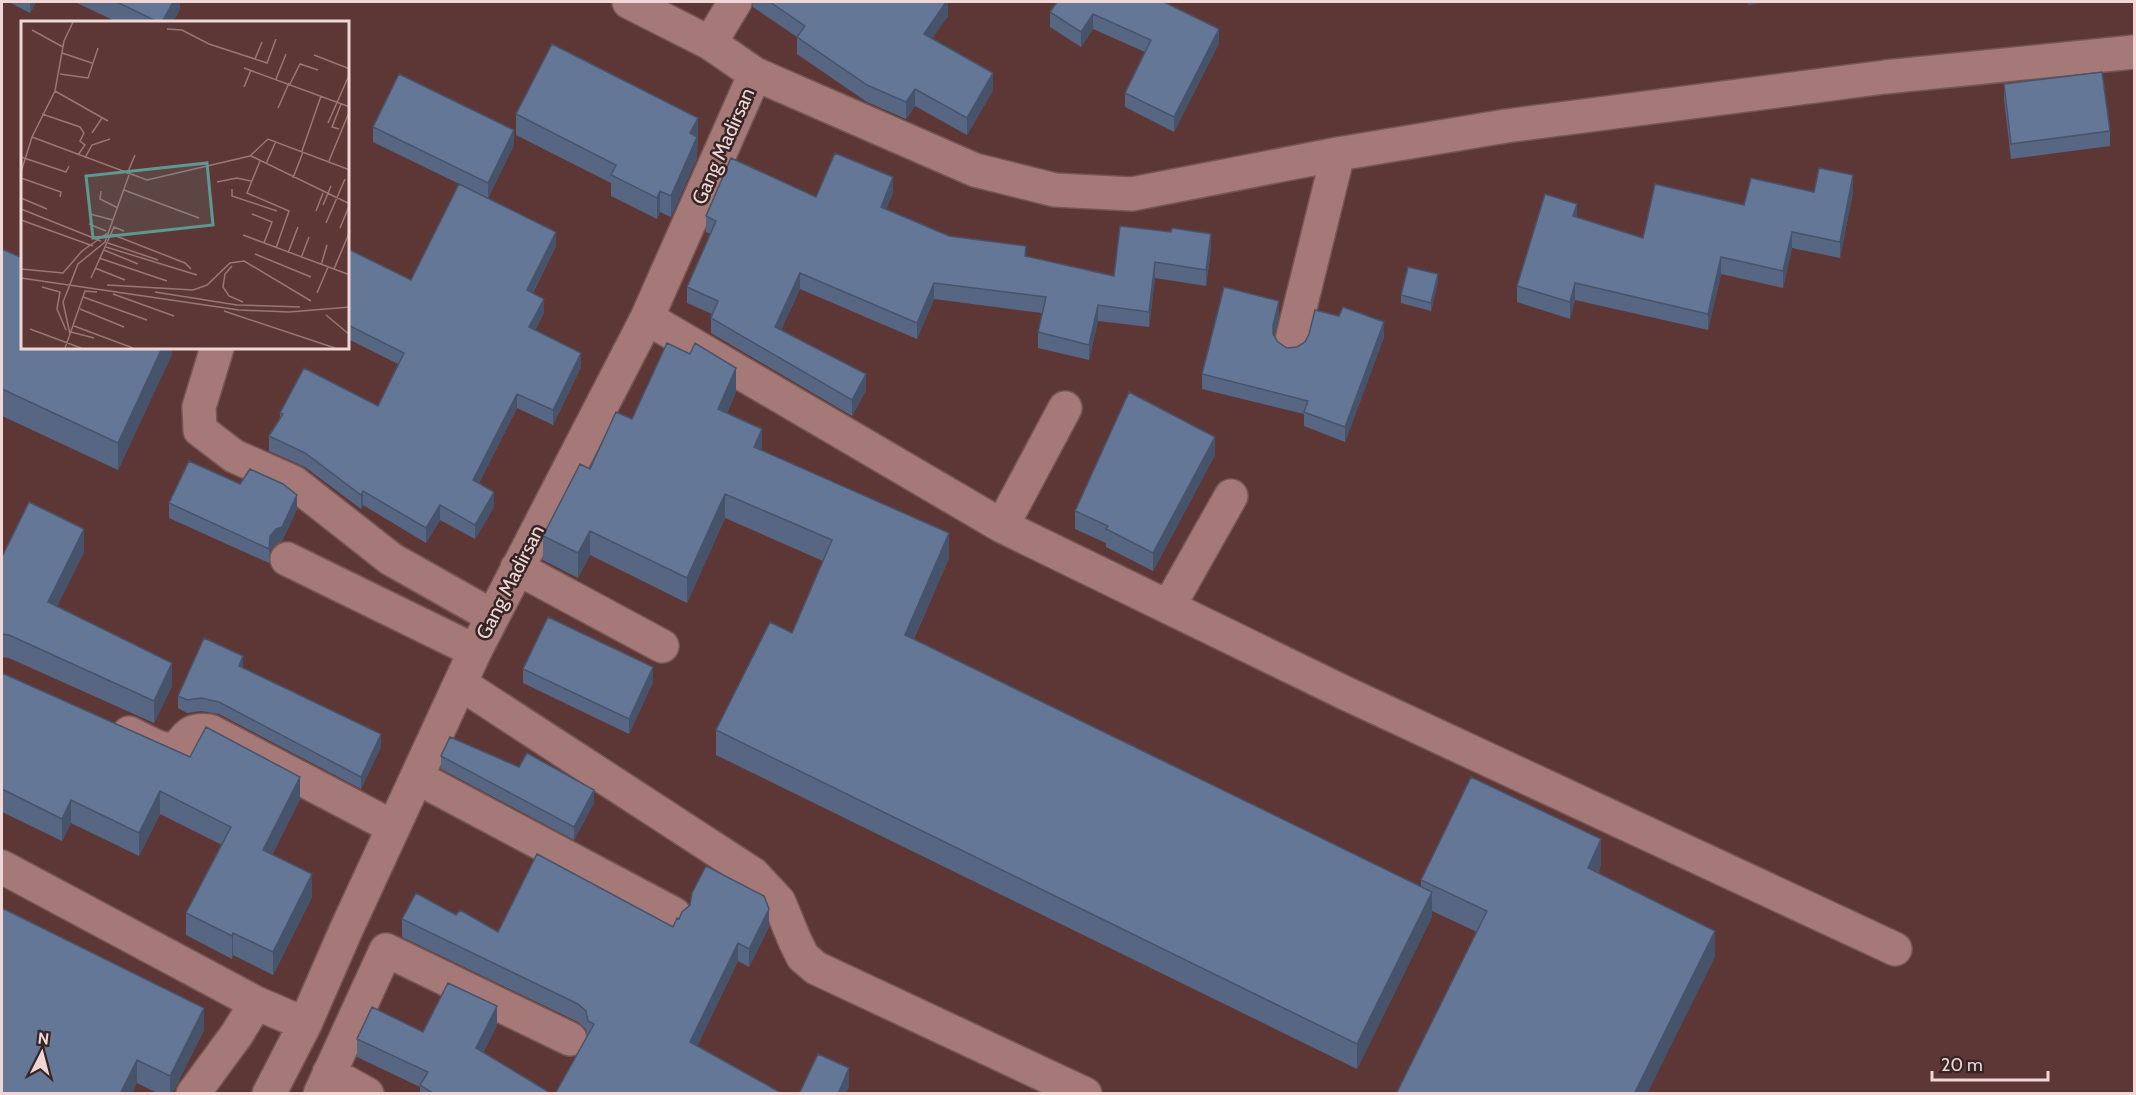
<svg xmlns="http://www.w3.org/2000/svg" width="2136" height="1095" font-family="Cabin,sans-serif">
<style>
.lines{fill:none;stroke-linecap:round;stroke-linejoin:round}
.minor-casing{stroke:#765655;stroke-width:36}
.minor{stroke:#a57977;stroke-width:33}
.wall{fill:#576682}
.shaded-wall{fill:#47536a}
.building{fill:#657797;stroke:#47536a;stroke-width:1.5}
.labels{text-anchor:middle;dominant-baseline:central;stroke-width:5;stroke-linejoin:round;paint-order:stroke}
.street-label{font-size:20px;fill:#f0d7d6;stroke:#362524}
.inset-road{fill:none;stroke:#987776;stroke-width:1.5}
.view{fill:#5e9892;fill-opacity:0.15;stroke:#5e9892;stroke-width:3}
.inset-edge{fill:none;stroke:#f0d7d6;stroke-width:3}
</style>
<rect width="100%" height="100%" fill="#5d3736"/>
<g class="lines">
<defs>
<path id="minor" d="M629 2 710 43 755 74 975 170 1055 190 1132 194 1338 154 1506 126 1885 77 2134 52
M710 43 735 2
M647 318 1002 526 1345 693 1895 949
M1291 344 1338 154
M217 348 199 407 200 430 234 456 293 482 391 559 492 616
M1002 526 1065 408
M287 559 475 651
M517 568 662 646
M1169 606 1231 496
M461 684 753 874 779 902 795 941 803 957 816 968 1085 1094
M129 733C138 737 159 750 169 749 188 747 181 727 210 731L393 827
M418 778 674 914
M2 867 256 1003
M329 1073 367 1094
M193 1094 237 1034 256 1003 305 1024
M269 1094 305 1024 346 930 475 651 647 318 755 74
M320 1094 386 950 570 1039"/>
</defs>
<use href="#minor" class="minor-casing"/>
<use href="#minor" class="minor"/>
</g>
<path class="wall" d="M9 2H36L30 13Z
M75 2H180V9L173 22H117Z
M753 2H948V16L932 38 993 90 967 135 915 106 906 119 867 102 797 54V37L753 7Z
M1057 2 1219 43 1174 132 1125 107V93L1145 52 1093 29 1081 47 1050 27V12Z
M2004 84 2110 131V146L2011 159 2004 99Z
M516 114 698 118 697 158 671 217 660 212 657 219 611 196V183L516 135Z
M373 127 514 145 488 198 373 142Z
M1814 192H1853L1840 258 1792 248 1783 288 1721 274 1708 330 1575 300 1570 319 1517 302V286L1577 217 1643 238 1744 205Z
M893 193 886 209 949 236 1026 256 1114 276 1120 226 1211 250 1206 286 1155 278 1149 327 1098 321 1089 360 1038 348V332L1042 313 934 299 917 339 800 289 781 330 866 390 852 416 711 333V318L712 314 687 303V287L711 234 706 232V216L816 197Z
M556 246 533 293 544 313 535 330 581 367 553 425 517 408 479 483 494 507 475 539 440 520 426 543 363 505 361 509 305 467 269 451V436L280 418V413L378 406 398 364 348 339V249L411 280Z
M2 249 172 348V354L118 470 2 416Z
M1438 281 1431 311 1401 303V295Z
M1279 315 1274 336 1278 342 1287 348 1297 347 1305 342 1384 337 1345 442 1304 426V414L1202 389V374Z
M736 392 727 413 762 451 949 558 914 639 1421 887V880L1601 865 1598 873 1715 957 1477 932 1432 911V917L1357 1069 716 755V730L792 633 823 561 725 518 687 603 590 555 578 578 543 560V536L590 469 632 419Z
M1215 455 1153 571 1106 547V543L1075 529V511Z
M169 503 297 509 282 541 276 544 270 550 269 563 169 518Z
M84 552 57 606 172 686 154 723 9 658 2 657V557Z
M243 668 381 747 361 789 219 714 201 711 187 713 178 708V696Z
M523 669 653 682 629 734 523 683Z
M2 673 190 757 300 799 272 855 312 897 273 975 233 955 232 959 186 935V913L222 845 160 814 139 856 71 823 62 841 2 812Z
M441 756 594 803 574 840 441 769Z
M456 915 498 932 673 927 679 919 769 927 749 967 738 961 697 1046 587 1036 586 1029 578 1022 402 937V919Z
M497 1025 483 1053 552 1094H420V1087L357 1057V1039Z
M204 1030 172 1094H159L137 1083 2 1094Z"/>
<path class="shaded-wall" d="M30 2H36L30 13Z
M173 2H180V9L173 22H162Z
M946 2H948V16L924 51V34Z
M1748 2H1764L1748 6Z
M1093 14V29L1081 47V32Z
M1219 29V43L1174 132V117Z
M993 73V90L967 135V118Z
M915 89V106L906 119V102Z
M698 118 697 158 671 217V196L690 133Z
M514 130V145L488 198V183Z
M1853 175V192L1840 258V242Z
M893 177V193L881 222V207Z
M660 191V212L657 219V198Z
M1577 204V221L1573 216Z
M556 232V246L527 304V290Z
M1792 232V248L1783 288V271Z
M1211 234V250L1206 286V270Z
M1721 257V274L1708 330V314Z
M1155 262V278L1149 327V312Z
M800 273V289L775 342V327Z
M1438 274V281L1431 311V303Z
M934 283V299L917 339V323Z
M1575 283V300L1570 319V302Z
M544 299V313L529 341V327Z
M1279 301V315L1273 339V325Z
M1098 305V321L1089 360V345Z
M1384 322V337L1345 442V427Z
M162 348H172V354L118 470V443Z
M581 353V367L553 425V410Z
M736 368V392L718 433V409Z
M866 374V390L852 416V400Z
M517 394V408L473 495V480Z
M762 429V453L754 447Z
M1215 437V455L1153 571V553Z
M363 491V505L361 509V495Z
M494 492V507L475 539V525Z
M725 494V518L687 603V578Z
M297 495V509L282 541 276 544 270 550 269 563 270 536Z
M440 505V520L426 543V528Z
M84 529V552L48 624V602Z
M590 531V555L578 578V553Z
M949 533V558L905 659V635Z
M243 656V668L239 666Z
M172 663V686L154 723V701Z
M653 667V682L629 734V719Z
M381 734V747L361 789V777Z
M300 777V799L263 873V850Z
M594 790V803L574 840V827Z
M160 791V814L139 856V833Z
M71 800V823L62 841V819Z
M1601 839V865L1588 894V868Z
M312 874V897L273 975V952Z
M1432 892V917L1357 1069V1044Z
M769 909V927L749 967V949Z
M1715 931V957L1647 1094H1634Z
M233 933V955L232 959V936Z
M738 943V961L690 1061V1042Z
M497 1006V1025L476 1066V1048Z
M204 1008V1030L172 1094H170V1076Z
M137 1060V1083L132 1094H120Z
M849 1068V1087L846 1094H838Z"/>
<path class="building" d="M117 2H173L162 22H158Z
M770 2H946L924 34 993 73 967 118 915 89 906 102 867 85 797 37 805 26Z
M1057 2H1164L1219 29 1174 117 1125 93 1151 40 1093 14 1081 32 1050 12Z
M552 44 698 118 690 133 697 137 671 196 660 191 657 198 611 175 616 165 516 114Z
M2102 72 2110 131 2011 144 2004 84Z
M399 74 514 130 488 183 373 127Z
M835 153 893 177 881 207 949 236 1026 246 1025 256 1114 276 1120 226 1171 232 1172 228 1211 234 1206 270 1155 262 1149 312 1098 305 1089 345 1038 332 1046 297 934 283 917 323 800 273 775 327 866 374 852 400 711 318 718 301 687 287 716 221 706 216 731 158 816 197Z
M1819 168 1853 175 1840 242 1792 232 1783 271 1721 257 1708 314 1575 283 1570 302 1517 286 1545 194 1577 204 1573 216 1643 238 1655 184 1744 205 1751 178 1814 192Z
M459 184 556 232 527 290 544 299 529 327 581 353 553 410 517 394 473 480 494 492 475 525 440 505 426 528 363 491 361 495 305 453 269 436 283 414 280 413 304 368 378 406 404 353 348 325V249L411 280Z
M2 249 22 258V348H162L118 443 2 389Z
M1408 267 1438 274 1431 303 1401 295Z
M1224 287 1279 301 1273 325V334L1278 342 1287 348 1297 347 1305 342 1309 334 1315 310 1339 316 1343 307 1384 322 1345 427 1304 412 1308 401 1202 374Z
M667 343 690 354 695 343 736 368 718 409 762 429 754 447 949 533 905 635 1432 892 1357 1044 716 730 770 622 792 633 832 540 725 494 687 578 590 531 578 553 543 536 580 464 590 469 616 412 632 419Z
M1129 392 1215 437 1153 553 1106 529 1108 526 1075 511Z
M189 461 240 484 250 469 283 484 297 495 282 527 276 529 270 536 269 549 169 503Z
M29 502 84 529 48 602 172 663 154 701 9 635 2 634V557Z
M548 617 653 667 629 719 523 669Z
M204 638 243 656 239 666 381 734 361 777 219 702 201 698 187 700 178 696Z
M2 673 190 757 206 727 300 777 263 850 312 874 273 952 233 933 232 936 186 913 231 827 160 791 139 833 71 800 62 819 2 789Z
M450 737 519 767 527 753 594 790 574 827 441 756Z
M1471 777 1601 839 1588 868 1715 931 1634 1094H1396L1487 911 1421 880Z
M537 854 673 927 677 918 679 919 682 912 690 905 692 893 706 866 764 896 769 909 749 949 738 943 690 1042 783 1094H555L594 1024 588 1021 586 1011 578 1004 402 919 416 893 456 915 460 910 498 932Z
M2 908 204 1008 170 1076 137 1060 120 1094H2Z
M448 983 497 1006 476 1048 552 1094H434L420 1085 428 1072 357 1039 372 1007 423 1032Z
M818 1054 849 1068 838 1094H799Z"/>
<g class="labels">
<g class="street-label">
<text transform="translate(723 146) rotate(-66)">Gang Madirsan</text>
<text transform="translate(510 582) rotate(-63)">Gang Madirsan</text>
</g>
</g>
<g transform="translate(21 21)">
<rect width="328" height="328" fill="#5d3736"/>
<path class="inset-road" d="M146 8 161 9 188 23 246 42 255 18M11 9 42 26M41 32 71 42M293 34 329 48M234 38 241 21M223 47 329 86M39 53 67 57 77 27M255 58 265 33M269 63 279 43 297 49M223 66 230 49M34 70 87 100M257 87 268 62M21 93 59 106 63 112 59 120 64 124 57 134M307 102 329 52M318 108 311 106 320 83M71 112 81 97M11 116 126 159 229 135 247 118 329 149M281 130 300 75M230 135 329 183M0 136 45 151 48 145M64 137 71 124 89 118M239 140 226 172 268 190 255 227M308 140 329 89M245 143 255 120M0 151 11 116 34 70 43 20 52 1M106 153 114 134M0 157 40 171 39 176M272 157 282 131M196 161 216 157 230 160M211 168V175L256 190M103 169 178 197M80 170 79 178 97 187M0 177 26 188M302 184 310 165M0 188 80 220M295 190 302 172M69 193 92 199M231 193 251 201 243 222M0 199 72 225M305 202 324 158M68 203 85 210M319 207 329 183M90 213 164 242 170 248M222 214 329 254M87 222 137 239M85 226 176 254M83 229 117 243M267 232 277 206M234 233 290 256M78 237 146 260M280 237 288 216M300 244 306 224M211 245 204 253 202 266 208 275 222 281M74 247 104 259M0 248 42 252 61 230 88 211M313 248 329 210M0 257 218 289 268 291 329 286M70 257 93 206 103 210M86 264 172 269 186 264 209 242 223 240 290 280M21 266 39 271 36 288 45 309M134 271 216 284 279 286M296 272 307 246M92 273 153 295M62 276 126 299M59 288 103 306M203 290 314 327M305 294 329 314M53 305 112 327M9 308 60 327M50 311 73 317M49 313 64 270 76 271M44 327 49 313 42 281 57 243 84 221 108 154"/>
<path class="view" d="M186 142 192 204 72 217 65 155Z"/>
<rect width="328" height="328" class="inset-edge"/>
</g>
<rect width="2136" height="1095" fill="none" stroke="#f0d7d6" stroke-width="6"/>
<g transform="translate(42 1053) rotate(6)" stroke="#362524" stroke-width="4.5" paint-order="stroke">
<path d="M0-4.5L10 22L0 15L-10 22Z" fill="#f0d7d6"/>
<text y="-9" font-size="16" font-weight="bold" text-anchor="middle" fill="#f0d7d6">N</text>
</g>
<path d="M1932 1071v9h116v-9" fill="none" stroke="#f0d7d6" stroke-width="3"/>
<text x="1941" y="1071" font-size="18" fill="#f0d7d6" stroke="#362524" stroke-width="4.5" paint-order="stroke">20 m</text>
</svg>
